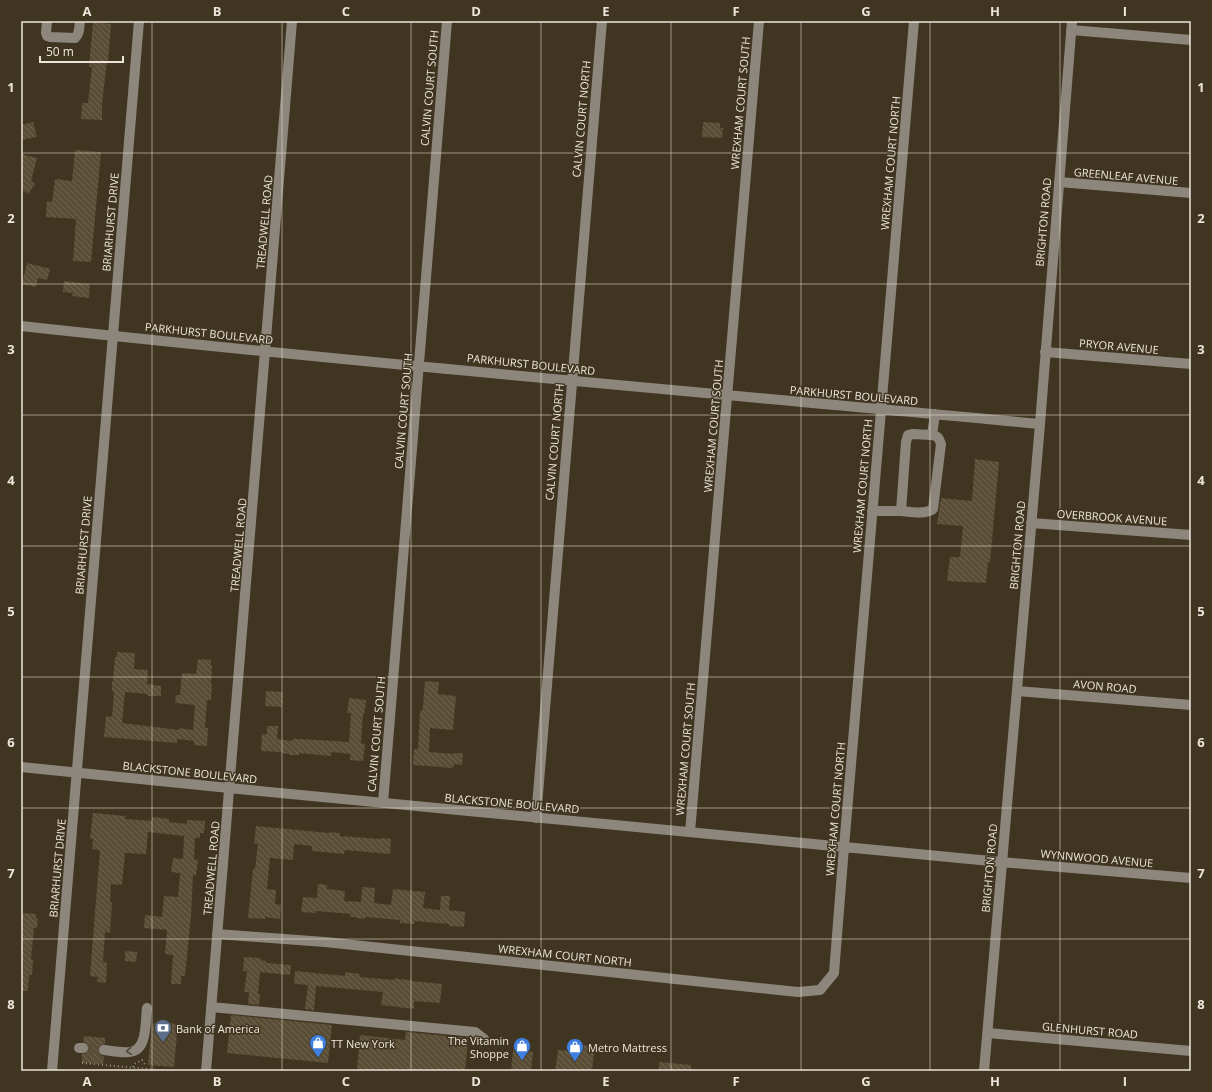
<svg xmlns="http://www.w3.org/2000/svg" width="1212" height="1092" font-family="'Open Sans',sans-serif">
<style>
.building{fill:url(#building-back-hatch)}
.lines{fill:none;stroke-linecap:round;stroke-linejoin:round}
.minor-tunnel{stroke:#5a4f3d;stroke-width:10;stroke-dasharray:10 5;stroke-linecap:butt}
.path{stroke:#988f7f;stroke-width:2;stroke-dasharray:1 3;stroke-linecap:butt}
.minor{stroke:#8d867c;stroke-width:10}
.oneway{stroke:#4f4533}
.grid{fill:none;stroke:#ece5d9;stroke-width:1;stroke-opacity:0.55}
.labels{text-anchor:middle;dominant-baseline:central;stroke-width:3;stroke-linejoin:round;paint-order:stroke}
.street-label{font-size:11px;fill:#ece5d9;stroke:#403521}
.poi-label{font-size:11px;fill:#ece5d9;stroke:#403521;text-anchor:start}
.neatline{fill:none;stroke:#ece5d9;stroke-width:1.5}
.grid-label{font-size:13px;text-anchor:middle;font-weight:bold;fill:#ece5d9}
</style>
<defs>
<pattern id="building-back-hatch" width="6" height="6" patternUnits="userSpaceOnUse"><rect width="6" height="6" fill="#5a4d35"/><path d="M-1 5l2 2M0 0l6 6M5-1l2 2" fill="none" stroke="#726652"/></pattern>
</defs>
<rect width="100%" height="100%" fill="#403521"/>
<path class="building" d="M93 22 111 24 108 62 107 61 102 104V120L81 119 82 103H88L92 67H89Z
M33 122 37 137 21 140V125Z
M703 122 720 123V128H723L722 138 702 137Z
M75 150 101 152 91 262 73 261 76 219 46 217 47 201 52 202 55 179 72 181Z
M21 154 37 158 31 181 35 184 28 194 21 189Z
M27 263 50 269 47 280 38 278 36 287 22 284Z
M64 281 90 284 89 298 72 296 73 293 63 292Z
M975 459 999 462 990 563 988 562 986 583 947 581 950 557H960L963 526 937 524 941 498 972 501Z
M117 652 135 653 134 669 148 670 147 684 161 686V696H148V694L125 692 122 723 179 730V728L193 730 195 705 175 703 176 695H180L182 673 196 674 198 659 211 660V666H212L211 685H212L211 700H207L205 728H208L207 746 194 745V741L177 739V743L104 737 106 716 112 717 114 692 112 691V681L113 682 115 657H117Z
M425 681 439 682 438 694 456 696 453 730 430 728 429 752 454 754V753H463L462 765 454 764 453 768 413 765 414 749H418L420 711H422L423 706Z
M266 691 283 692 282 707 265 706Z
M349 698 366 700 364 715 363 714 361 743 365 744 363 761 350 760V754L332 752 331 756 299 753V755H289V754L282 753V752L261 751 262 734H267V726H278L277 739 291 741 293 739H302L349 742 351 713H347Z
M93 813 125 816V819L152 821V817L169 819V822L187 824V820L205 821 204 833H200V838H195L194 860H198L196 875H193L191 916 185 976H181V984H171L173 955 165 954 167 930 144 928 145 915 162 917 164 896 178 897 180 874 179 873 171 872 173 858 183 859 184 836 148 832 146 854 125 853 122 885 111 884 110 902 112 903 110 933 105 932 103 962 107 963 106 983 97 982 98 977 90 976 100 850 92 849 93 839H90Z
M256 826 329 833V832L340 833V836L380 839V838L391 839 390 854 345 850 344 854 312 851V846L294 844 293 860 270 858 267 889 276 890 275 904 281 905 280 919 265 917V919L248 918 253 869H255L258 844 254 843Z
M318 884 327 885V889L345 891 344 901 361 902 362 887 375 888 374 903 391 905 393 889 425 892 423 908 440 910 441 896H450L449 910 465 912 464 927 449 926V924L415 921 414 924 400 923V920L365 917V919L356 918V917H350L351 914 316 911V913L301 912 303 897 317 898Z
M21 913 36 914V919H38L37 928H34L31 959 33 960 32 975H29L28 991H21Z
M125 951 137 952 136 962 125 961Z
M244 957 261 958V960L266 961V963L291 965 290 975 260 972 258 994H260L259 1005 248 1004 249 992H244L247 971H243Z
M295 971 345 976V972L360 974 359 977 394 980V978L400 979 411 980V981L442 984 440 1003 414 1001V1009L381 1005 383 992 316 986 314 1010 305 1009 308 985 294 984Z
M231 1015 332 1025 328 1063 227 1053Z
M156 1022 178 1024 174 1067 148 1065 152 1025Z
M406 1032 468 1038 465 1071H357L360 1035 405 1040Z
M84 1036 105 1038V1044L99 1046 98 1050 100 1055 104 1057 103 1064 82 1063V1054L87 1053 89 1048 88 1044 83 1042Z
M572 1044 592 1046 591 1053H594L592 1071H555L558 1050 571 1051Z
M513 1050 533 1052 531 1071H511Z
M659 1062 691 1065V1071H659Z"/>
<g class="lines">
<path class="minor-tunnel" d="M83 1048 104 1050"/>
<path class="path" d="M82 1063 169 1071
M133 1067 134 1064 142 1060 146 1066"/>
<path class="minor" d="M47 21 46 33 47 36 50 37 75 38C80 34 79 27 80 21
M1071 30 1191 40
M1059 182 1191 193
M21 326C360 363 700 392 1040 424
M1045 352 1191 364
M872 511H901L906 442 908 435 912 434 932 435 935 414
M901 511C911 512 925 515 933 509L941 444C939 438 938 436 932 435
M1031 523 1191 535
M1017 691 1191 705
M21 767 239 789 1001 862 1191 878
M383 803 447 21
M536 818 602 21
M690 832 759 21
M217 934 325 942 798 992 820 990 834 973 844 847 914 21
M211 1007 475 1032 484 1039
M988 1033 1191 1051
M79 1048H83
M104 1050C112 1051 121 1053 129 1052 148 1051 145 1022 147 1008
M52 1071 139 21
M206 1071 292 21
M984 1071 1040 424 1072 21"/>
</g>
<defs><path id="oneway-chevron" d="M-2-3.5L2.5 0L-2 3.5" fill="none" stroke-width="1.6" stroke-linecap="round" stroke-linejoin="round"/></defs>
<use class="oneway" href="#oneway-chevron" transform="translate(129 1051) rotate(175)"/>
<path class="grid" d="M152 21V1071M282 21V1071M411 21V1071M541 21V1071M671 21V1071M801 21V1071M930 21V1071M1060 21V1071M21 153H1191M21 284H1191M21 415H1191M21 546H1191M21 677H1191M21 808H1191M21 939H1191"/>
<defs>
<symbol id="bank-pin" viewBox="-11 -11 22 30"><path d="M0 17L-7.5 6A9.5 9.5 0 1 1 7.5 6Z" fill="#5c6f8a" stroke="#403521"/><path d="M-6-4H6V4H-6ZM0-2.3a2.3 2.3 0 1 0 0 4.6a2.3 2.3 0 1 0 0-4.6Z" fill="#fff"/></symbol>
<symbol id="shop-pin" viewBox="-11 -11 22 30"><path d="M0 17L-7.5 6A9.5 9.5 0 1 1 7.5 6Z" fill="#3f7fe0" stroke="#403521"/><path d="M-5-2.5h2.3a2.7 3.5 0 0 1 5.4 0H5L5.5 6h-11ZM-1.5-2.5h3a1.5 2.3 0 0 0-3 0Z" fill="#fff"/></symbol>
</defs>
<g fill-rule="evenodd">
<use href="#bank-pin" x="153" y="1018" width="20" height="27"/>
<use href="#shop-pin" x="308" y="1033" width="20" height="27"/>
<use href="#shop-pin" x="512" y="1036" width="20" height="27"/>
<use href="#shop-pin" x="565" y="1037" width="20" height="27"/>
</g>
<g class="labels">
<g class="street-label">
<text transform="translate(429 88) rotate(-85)">CALVIN COURT SOUTH</text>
<text transform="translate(740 103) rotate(-85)">WREXHAM COURT SOUTH</text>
<text transform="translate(581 119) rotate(-85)">CALVIN COURT NORTH</text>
<text transform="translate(890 163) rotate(-85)">WREXHAM COURT NORTH</text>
<text transform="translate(1126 176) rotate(5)">GREENLEAF AVENUE</text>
<text transform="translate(110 222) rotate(-85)">BRIARHURST DRIVE</text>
<text transform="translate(264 222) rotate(-85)">TREADWELL ROAD</text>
<text transform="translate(1043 222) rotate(-85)">BRIGHTON ROAD</text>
<text transform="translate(209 333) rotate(6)">PARKHURST BOULEVARD</text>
<text transform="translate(1119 346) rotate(5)">PRYOR AVENUE</text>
<text transform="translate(531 364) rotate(6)">PARKHURST BOULEVARD</text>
<text transform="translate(854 395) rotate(5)">PARKHURST BOULEVARD</text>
<text transform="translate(403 411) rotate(-85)">CALVIN COURT SOUTH</text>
<text transform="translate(713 426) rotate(-85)">WREXHAM COURT SOUTH</text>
<text transform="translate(554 442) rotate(-85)">CALVIN COURT NORTH</text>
<text transform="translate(862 486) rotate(-85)">WREXHAM COURT NORTH</text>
<text transform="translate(1112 517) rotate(4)">OVERBROOK AVENUE</text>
<text transform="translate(83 545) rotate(-85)">BRIARHURST DRIVE</text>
<text transform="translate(238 545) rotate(-85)">TREADWELL ROAD</text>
<text transform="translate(1017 545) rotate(-85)">BRIGHTON ROAD</text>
<text transform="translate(1105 686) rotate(5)">AVON ROAD</text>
<text transform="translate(376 734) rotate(-85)">CALVIN COURT SOUTH</text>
<text transform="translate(685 749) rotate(-85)">WREXHAM COURT SOUTH</text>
<text transform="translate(190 772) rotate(6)">BLACKSTONE BOULEVARD</text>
<text transform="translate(512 803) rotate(5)">BLACKSTONE BOULEVARD</text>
<text transform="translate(835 809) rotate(-85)">WREXHAM COURT NORTH</text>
<text transform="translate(1097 858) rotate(5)">WYNNWOOD AVENUE</text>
<text transform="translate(57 868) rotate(-85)">BRIARHURST DRIVE</text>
<text transform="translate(211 868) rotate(-85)">TREADWELL ROAD</text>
<text transform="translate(989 868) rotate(-85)">BRIGHTON ROAD</text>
<text transform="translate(565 955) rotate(6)">WREXHAM COURT NORTH</text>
<text transform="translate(1090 1030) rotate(5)">GLENHURST ROAD</text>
</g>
<g class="poi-label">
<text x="176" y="1028">Bank of America</text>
<text x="509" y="1040" text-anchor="end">The Vitamin<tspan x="509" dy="13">Shoppe</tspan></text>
<text x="331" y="1043">TT New York</text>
<text x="588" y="1047">Metro Mattress</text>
</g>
</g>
<rect width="1212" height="1092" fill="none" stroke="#403521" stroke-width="44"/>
<path d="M40 56v6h83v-6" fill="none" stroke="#ece5d9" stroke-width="2"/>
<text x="46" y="56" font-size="12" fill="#ece5d9" stroke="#403521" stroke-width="3" paint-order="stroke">50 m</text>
<rect x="22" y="22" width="1168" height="1048" class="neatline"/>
<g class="grid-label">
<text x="87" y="16">A</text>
<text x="217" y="16">B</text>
<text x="346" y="16">C</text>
<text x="476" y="16">D</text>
<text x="606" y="16">E</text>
<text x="736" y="16">F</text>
<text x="866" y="16">G</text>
<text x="995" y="16">H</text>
<text x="1125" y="16">I</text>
<text x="11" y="92">1</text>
<text x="1201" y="92">1</text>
<text x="11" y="223">2</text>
<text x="1201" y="223">2</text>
<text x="11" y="354">3</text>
<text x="1201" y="354">3</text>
<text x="11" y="485">4</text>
<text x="1201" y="485">4</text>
<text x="11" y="616">5</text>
<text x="1201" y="616">5</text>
<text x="11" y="747">6</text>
<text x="1201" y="747">6</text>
<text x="11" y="878">7</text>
<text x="1201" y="878">7</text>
<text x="11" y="1009">8</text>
<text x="1201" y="1009">8</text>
<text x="87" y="1086">A</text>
<text x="217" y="1086">B</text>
<text x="346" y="1086">C</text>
<text x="476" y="1086">D</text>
<text x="606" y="1086">E</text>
<text x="736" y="1086">F</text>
<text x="866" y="1086">G</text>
<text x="995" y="1086">H</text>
<text x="1125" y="1086">I</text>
</g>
</svg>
